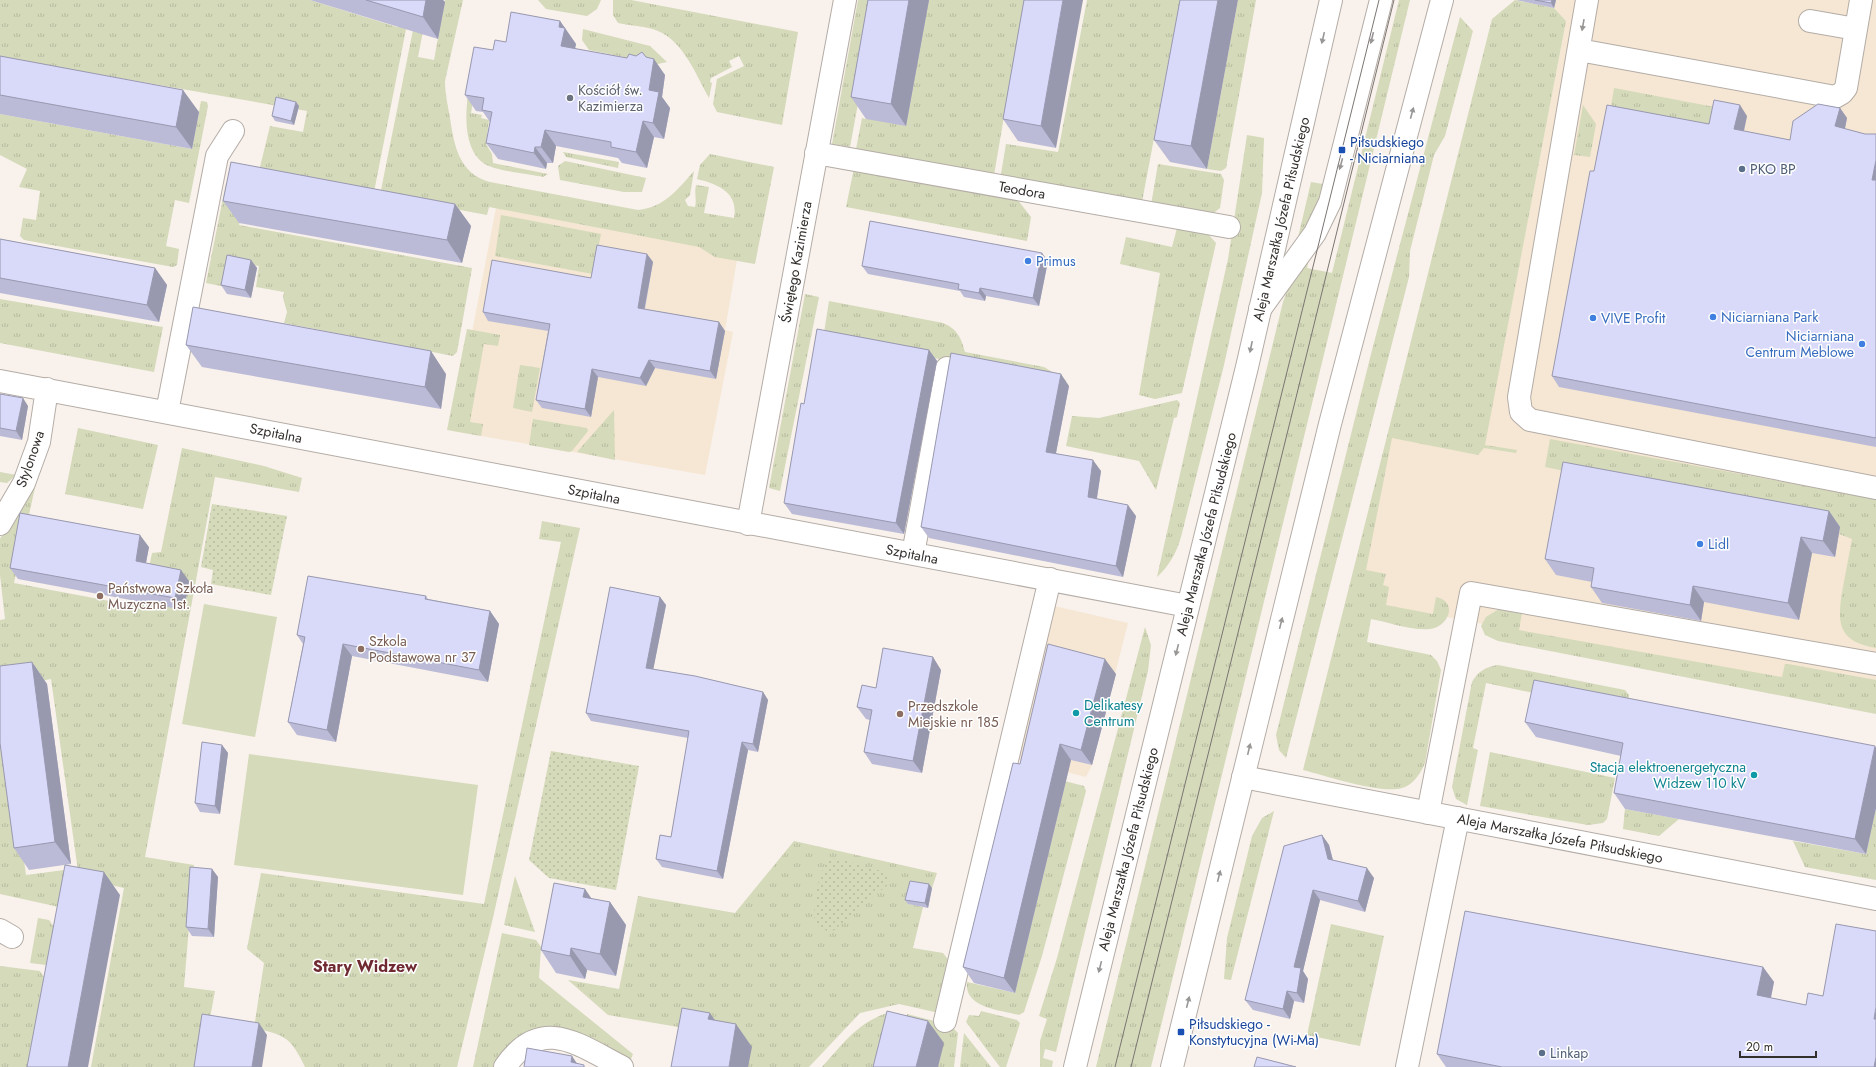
<svg xmlns="http://www.w3.org/2000/svg" width="1876" height="1067" font-family="Jost,sans-serif">
<style>
.commercial{fill:#f5e7d3}
.grass{fill:url(#grass-tufts)}
.park{fill:url(#park-dots)}
.pitch{fill:#d5daba}
.lines{fill:none;stroke-linecap:round;stroke-linejoin:round}
.minor-casing{stroke:#b4aca6;stroke-width:24}
.major-casing{stroke:#b4aca6;stroke-width:24}
.minor{stroke:#fff;stroke-width:22}
.major{stroke:#fff;stroke-width:22}
.tram{stroke:#7b7572;stroke-width:1}
.wall{fill:#bbbbd7}
.shaded-wall{fill:#9898af}
.building{fill:#d9d9fa;stroke:#9898af}
.oneway{fill:#999796}
.worship-dot{fill:#6b7280;stroke:#fff;stroke-width:1.5}
.transit-dot{fill:#1a4fb4;stroke:#fff;stroke-width:1.5}
.service-dot{fill:#5c6f8a;stroke:#fff;stroke-width:1.5}
.shop-dot{fill:#3f7fe0;stroke:#fff;stroke-width:1.5}
.education-dot{fill:#8d6e63;stroke:#fff;stroke-width:1.5}
.culture-dot{fill:#0f9aa8;stroke:#fff;stroke-width:1.5}
.labels{text-anchor:middle;dominant-baseline:central;stroke-width:3;stroke-linejoin:round;paint-order:stroke}
.worship-label{font-size:14px;fill:#5b616d;stroke:#fff;text-anchor:start}
.transit-label{font-size:14px;fill:#164399;stroke:#fff;text-anchor:start}
.service-label{font-size:14px;fill:#4e5e75;stroke:#fff;text-anchor:start}
.street-label{font-size:14px;fill:#332f2d;stroke:#fff}
.shop-label{font-size:14px;fill:#366cbe;stroke:#fff;text-anchor:start}
.education-label{font-size:14px;fill:#785e54;stroke:#fff;text-anchor:start}
.culture-label{font-size:14px;fill:#0d838f;stroke:#fff;text-anchor:start}
.quarter-label{font-size:16px;font-weight:bold;fill:#6f2931;stroke:#fff}
</style>
<defs>
<pattern id="grass-tufts" width="24" height="20" patternUnits="userSpaceOnUse"><rect width="24" height="20" fill="#d5daba"/><path d="M3 7l-1-3M5 7V3M7 7l1-3M15 17l-1-3M17 17v-4M19 17l1-3" fill="none" stroke="#b7bba0"/></pattern>
<pattern id="park-dots" width="8" height="8" patternUnits="userSpaceOnUse"><rect width="8" height="8" fill="#d5daba"/><path d="M2 2h.1M6 6h.1" fill="none" stroke="#b7bba0" stroke-width="1.8" stroke-linecap="round"/></pattern>
</defs>
<rect width="100%" height="100%" fill="#f9f1eb"/>
<path class="commercial" d="M1516 0H1876V698L1357 600 1390 432 1484 447 1566 21 1554 8Z
M496 208 738 254 725 330 733 332 705 475 453 431Z
M1054 606 1128 623 1092 765 1086 777 1016 759Z"/>
<path class="grass" d="M0 0H310L397 27 407 24 374 192 259 171 270 126 303 132 307 111 0 57Z
M419 0H429L418 57 434 60 445 0H463L445 81C445 94 448 106 450 118 454 145 459 174 490 182L638 210C665 207 677 190 694 171L690 195 685 200 688 206 695 207C697 199 694 194 696 185L709 187 704 213 734 218C739 192 717 184 697 179L700 165 710 154 774 167 755 264 715 257 699 247 489 207 487 215 380 195Z
M538 0H601L597 9 587 16 546 9Z
M613 0H631L798 32 782 125 717 112 713 104 717 79 744 66 739 56 729 61 732 67 711 78 710 82 712 83 709 98C696 75 684 42 658 31 646 26 631 26 618 23L613 15Z
M858 0H877L850 147 832 144Z
M929 0H1024L994 175 856 149 862 118 866 119Z
M1087 0H1180L1142 202 1003 177 1001 174 1006 144 1058 152Z
M1238 0H1256L1226 168 1221 171 1207 169Z
M1399 0H1410L1151 1067H1096L1283 302 1288 288 1310 254 1307 268 1332 273Z
M1515 0 1554 8 1566 21 1485 445 1517 450 1516 453 1484 448 1478 455 1392 438 1366 570 1386 574 1383 585 1389 587 1386 605 1433 614 1436 597C1459 602 1448 627 1430 629 1411 631 1389 622 1371 619L1367 642 1431 655 1437 661 1441 670 1425 763C1420 775 1411 788 1397 789 1375 792 1326 776 1303 770L1492 19Z
M1460 17 1473 31 1445 136 1434 155 1410 251 1409 277 1286 758 1279 750 1276 735 1371 354Z
M583 29 650 46 667 62 658 64 589 50 582 40Z
M1614 88 1720 108 1714 133 1610 112Z
M468 95 474 96 471 113 482 115 481 118 489 120 486 144 492 154 493 163 548 174 543 177C530 174 496 171 485 164 464 151 465 116 468 95Z
M201 101 207 102 208 106 189 203 175 200 166 246 179 249 177 265 173 267 24 240 20 236 23 218 36 220 40 191 19 187 27 169 0 155V114L192 149Z
M1583 105 1596 124 1590 157 1574 155Z
M1247 135 1264 138 1262 193 1224 365 1181 537C1177 552 1169 566 1157 577L1228 259Z
M563 152 619 162 618 168 566 157Z
M565 161 646 178 642 192H624L560 180 558 166Z
M1158 164 1221 174 1224 180 1220 208 1211 215 1151 205Z
M854 168 1017 199 1031 217 1027 241 846 207Z
M237 175 249 177 239 225 472 268 457 352 453 356 284 323 287 312 283 298 284 292 256 287 259 266 232 261 226 287 206 283 226 183Z
M1311 182 1329 185 1322 201 1297 242Z
M501 215 601 234 593 274 495 256Z
M1177 228 1208 234 1216 243 1182 393 1155 399 1139 395 1160 273 1120 264 1126 237 1172 247Z
M805 294 819 297 780 491 769 488Z
M0 299 163 327 154 372 0 343Z
M829 301 943 323C957 329 961 337 965 352L1044 367 1067 381 823 339Z
M467 329 500 335 498 346 484 344 470 422 483 424 481 436 447 430Z
M520 365 540 368 532 412 513 408Z
M1177 400 1180 403 1177 417 1174 418 1156 490 1139 461 1066 446 1072 416 1099 418Z
M614 410 615 460 577 452Z
M533 419 587 428 588 431 572 451 569 452 529 445Z
M78 428 158 445 143 509 65 494Z
M1550 439 1876 499V648C1836 641 1837 621 1843 587 1846 571 1849 555 1852 539L1839 534 1840 527 1545 467Z
M45 442 14 583 141 607 152 553 161 552 182 448 264 466 302 478 299 492 215 477 145 857 194 865 184 987 215 991 201 1067H91L124 888 79 878 51 679 0 688 26 875 72 869 68 909 0 894V620L5 619 0 575V539L23 495Z
M0 472 16 475 7 483 0 482Z
M542 521 580 528 492 922 457 1067H305C291 1038 286 1035 254 1028L264 963 247 949 261 873 484 904 561 542 539 539Z
M1499 609 1522 613 1519 630 1782 677 1785 664H1788L1876 680V714L1498 641 1485 635 1481 626 1486 617Z
M1145 627 1151 645 1148 671 1056 1052 1045 1049 1043 1058 1053 1061 1052 1067H1040V1041L1047 1019 1039 1016 1057 958Z
M1498 665 1625 690 1629 695 1628 713 1486 683 1473 748 1478 750 1467 805 1456 799 1452 787 1472 682C1478 671 1486 667 1498 665Z
M1490 752 1615 778 1607 819 1603 823 1588 825 1480 806Z
M1026 771 1084 786 1086 791 1042 956 1024 1012 1019 1015C1000 1010 964 1008 967 982L1015 993 1064 788Z
M1876 808V880L1805 867 1793 841 1866 854Z
M1625 809 1679 819 1659 836 1623 829Z
M1274 811 1231 980 1224 979 1227 938 1252 836 1262 818Z
M794 841 937 873 932 888 913 885 909 904 923 907 913 948 943 953 950 962 939 1013 899 1004 860 1013 809 1067H748L725 1035 608 1015 568 980 619 989 638 896 735 913Z
M515 876 535 932 504 925Z
M38 918 49 920 54 927 46 965 30 963Z
M1331 924 1384 936 1360 1046 1307 1035Z
M502 933 536 940 541 947 539 978 633 1054 629 1064 566 1032 500 1067H473Z
M0 966 40 971 44 977 27 1067H0Z
M981 1011 1017 1020 1020 1023 1006 1067H1000L966 1022 969 1015 979 1016Z
M887 1013 874 1067H822C842 1045 857 1023 887 1013Z
M907 1014 950 1025 958 1033 954 1067H938L943 1043 902 1034Z
M964 1033 991 1067H960Z"/>
<path class="park" d="M212 504 287 516 271 595 211 584 213 570 201 567Z
M551 751 639 766 616 890 549 878 529 860Z
M837 858 885 872 889 884 833 931H827L815 925C813 905 816 878 828 860Z"/>
<path class="pitch" d="M204 604 277 617 255 737 182 724Z
M249 754 478 785 463 895 234 865Z"/>
<g class="lines">
<defs>
<path id="minor" d="M1587 0 1519 397 1521 412 1530 420 1876 488
M1810 21 1856 29
M1579 50 1835 97 1842 93 1846 88 1861 0
M816 153 1229 227
M1260 309 1315 233 1330 202 1381 0
M0 381 1188 606
M167 412 217 156 233 131
M0 524 24 483 39 442 47 389
M748 524 845 0
M913 554 947 368
M1243 777 1876 899
M1428 813 1471 593 1876 664
M0 930 12 937
M945 1021 1050 579
M505 1067C541 1014 579 1045 622 1067
M1407 1067 1458 818"/>
<path id="major" d="M1075 1067 1247 367 1331 0
M1172 1067 1330 424 1442 0"/>
</defs>
<use href="#minor" class="minor-casing"/>
<use href="#major" class="major-casing"/>
<use href="#minor" class="minor"/>
<use href="#major" class="major"/>
<path class="tram" d="M1115 1067 1379 0
M1131 1067 1394 0"/>
</g>
<path class="wall" d="M310 0H443L445 2 438 39Z
M868 0H929L906 126 866 119 851 97Z
M1024 0 1056 148 1018 141 1003 119Z
M1180 0 1207 169 1170 162 1154 140Z
M1516 0H1556L1554 8Z
M560 21 576 44 575 49 627 58 646 57 665 75 662 97 670 108 664 139 654 137 647 168 622 163 618 158 556 146 553 163H547L546 169 498 159 486 143 490 122 483 112 476 111 465 95 506 42Z
M0 56 199 112 192 149 0 114Z
M296 102 299 106 294 125 275 121 272 116Z
M1840 108 1847 118 1845 129 1865 134H1876V447L1559 387 1552 376 1709 124 1747 116 1744 131 1790 140Z
M223 201 455 204 471 226 462 263 239 223Z
M0 239 155 268 167 285 159 322 0 293Z
M647 254 653 262 645 309 719 322 725 331 716 379 655 368 646 386 598 377 591 417 542 408 536 400 548 331 488 321 483 312 591 278Z
M251 260 257 268 251 298 227 294 221 285Z
M1048 261 1039 306 986 296 985 301 964 297 960 291 868 274 862 266Z
M186 345 446 374 441 409 202 367Z
M929 350 937 361 904 534 792 514 784 503Z
M1069 386 1056 453 1101 471 1097 499 1136 516 1123 577 929 538 921 527Z
M0 394 28 406 22 440 0 436Z
M1829 511 1840 527 1835 557 1812 553 1799 620 1704 602 1701 621 1602 603 1591 587 1592 582 1556 575 1545 559Z
M149 547 146 563 189 581 184 610 18 579 10 568Z
M426 596 428 599 490 611 499 624 488 682 352 656 336 742 297 735 288 722 303 644 297 635Z
M660 597 666 605 653 669 763 692 768 700 758 752 748 750 723 879 662 867 656 859 671 837 688 738 591 721 586 713Z
M32 662 47 684 71 864 29 870 14 848Z
M941 670 922 773 872 764 864 752 870 720 866 719 857 707 876 688Z
M1116 674 1092 765 1071 760 1015 993 974 983 963 967 1020 764Z
M1525 722 1876 748V808L1866 854 1625 809 1614 793 1621 756 1536 737Z
M222 745 228 753 220 814 200 812 195 803Z
M1322 835 1329 845 1333 860 1374 878 1365 912 1320 900 1303 971 1308 979 1304 1003 1294 1001 1290 1019 1253 1010 1245 1000Z
M212 869 218 877 214 937 192 936 186 927Z
M932 888 928 908 908 904 905 900Z
M585 889 591 899 610 902 626 925 616 976 587 970 585 979 556 973 541 950Z
M1763 967 1774 982 1771 998 1876 1067H1446L1437 1054Z"/>
<path class="shaded-wall" d="M426 0H443L445 2 438 39 423 17Z
M909 0H929L906 126 891 104Z
M1063 0H1083L1056 148 1041 126Z
M1218 0H1238L1207 169 1191 146Z
M1552 0H1556L1554 8 1551 3Z
M560 21 576 44 572 62 561 46 559 27Z
M654 59 665 75 662 97 670 108 664 139 653 123 649 90Z
M183 90 199 112 192 149 176 127Z
M296 102 299 106 294 125 291 121Z
M1740 105 1747 116 1742 139 1734 129Z
M1840 108 1847 118 1843 137 1835 126Z
M643 121 654 137 647 168 636 152Z
M545 130 556 146 553 163 541 147Z
M535 147 547 163 546 169 534 153Z
M1876 160V185L1872 180Z
M455 204 471 226 462 263 447 240Z
M1042 253 1048 261 1039 306 1033 298Z
M647 254 653 262 643 316 638 308Z
M251 260 257 268 251 298 245 290Z
M155 268 167 285 159 322 147 305Z
M980 288 986 296 985 301 979 293Z
M719 322 725 331 716 379 710 371Z
M929 350 937 361 904 534 896 523Z
M431 351 446 374 441 409 425 387Z
M649 360 655 368 646 386 640 378Z
M592 369 598 377 591 417 585 409Z
M1061 374 1069 386 1054 463 1046 452Z
M23 398 28 406 22 440 16 431Z
M1093 460 1101 471 1095 509 1088 497Z
M1128 505 1136 516 1123 577 1116 566Z
M1829 511 1840 527 1835 557 1823 541Z
M140 535 149 547 144 573 136 561Z
M1801 537 1812 553 1799 620 1788 603Z
M181 570 189 581 184 610 175 598Z
M1693 586 1704 602 1701 621 1690 605Z
M660 597 666 605 652 676 646 668Z
M490 611 499 624 488 682 479 670Z
M343 644 352 656 336 742 327 730Z
M933 657 941 670 922 773 913 761Z
M1105 659 1116 674 1092 765 1081 750Z
M32 662 47 684 71 864 55 842Z
M763 692 768 700 758 752 753 744Z
M742 742 748 750 723 879 717 871Z
M1060 744 1071 760 1015 993 1004 978Z
M222 745 228 753 220 814 215 806Z
M1875 746 1876 748V808L1866 854 1855 839Z
M1322 835 1329 845 1335 869 1328 859Z
M1367 868 1374 878 1365 912 1358 901Z
M212 869 218 877 214 937 208 929Z
M104 872 120 895 88 1067H68Z
M929 884 932 888 928 908 925 903Z
M585 889 600 911 583 897Z
M1313 890 1320 900 1303 971 1308 979 1304 1003 1297 993 1294 967Z
M610 902 626 925 616 976 600 954Z
M571 948 587 970 585 979 570 956Z
M1763 967 1774 982 1768 1011 1757 995Z
M1287 991 1294 1001 1290 1019 1283 1009Z
M1876 1007V1022L1874 1019Z
M710 1013 725 1035 708 1019Z
M928 1021 944 1043 938 1067H916Z
M259 1023 267 1035 262 1067H252Z
M736 1024 752 1047 748 1067H729Z
M572 1056 578 1065 571 1062Z
M1876 1057V1067H1874Z"/>
<path class="building" d="M366 0H426L423 17Z
M868 0H909L891 104 851 97Z
M1024 0H1063L1041 126 1003 119Z
M1180 0H1218L1191 146 1154 140Z
M1535 0H1552L1551 3Z
M511 12 560 21 559 27 565 28 561 46 627 58 629 54 636 56 642 52 646 57 654 59 649 90 659 92 653 123 643 121 636 152 611 147V142L545 130 541 147H535L534 153 486 143 492 112 482 110 484 98 465 95 474 47 493 50 495 40 506 42Z
M0 56 183 90 176 127 0 95Z
M276 97 296 102 291 121 272 116Z
M1714 100 1740 105 1734 129 1790 140 1793 121 1818 104 1840 108 1835 126 1865 134H1876V160L1872 180H1876V438L1552 376 1590 171H1594L1607 105 1709 124Z
M231 162 455 204 447 240 223 201Z
M870 221 1042 253 1033 298 980 288 979 293 958 289 959 284 862 266Z
M0 239 155 268 147 305 0 278Z
M597 245 647 254 638 308 719 322 710 371 649 360 640 378 592 369 585 409 536 400 550 324 483 312 492 260 591 278Z
M227 255 251 260 245 290 221 285Z
M193 307 431 351 425 387 186 345Z
M817 329 929 350 896 523 784 503 801 403 804 404Z
M951 353 1061 374 1046 452 1093 460 1088 497 1128 505 1116 566 921 527Z
M0 394 23 398 16 431 0 428Z
M1563 462 1829 511 1823 541 1801 537 1788 603 1693 586 1690 605 1591 587 1594 568 1545 559Z
M20 513 140 535 136 561 181 570 175 598 10 568Z
M308 576 426 596 425 599 490 611 479 670 343 644 327 730 288 722 305 637 297 635Z
M610 587 660 597 646 668 695 676 763 692 753 744 742 742 717 871 656 859 660 835 671 837 689 731 586 713Z
M1048 644 1105 659 1081 750 1060 744 1004 978 963 967 1013 763 1020 764Z
M883 648 933 657 913 761 864 752 872 710 857 707 862 685 876 688Z
M32 662 55 842 14 848 0 743V666Z
M1534 680 1875 746 1855 839 1614 793 1623 743 1525 722Z
M202 742 222 745 215 806 195 803Z
M1322 835 1328 859 1367 868 1358 901 1313 890 1294 967 1301 968 1297 993 1287 991 1283 1009 1245 1000 1284 846Z
M65 865 104 872 68 1067H27Z
M190 867 212 869 208 929 186 927Z
M910 881 929 884 925 903 905 900Z
M554 883 585 889 583 897 610 902 600 954 571 948 570 956 541 950Z
M1465 911 1763 967 1757 995 1806 1005 1808 993 1823 996 1836 924 1876 931V1007L1874 1019H1876V1057L1874 1067H1502L1437 1054Z
M682 1008 710 1013 708 1019 736 1024 729 1067H671Z
M887 1011 928 1021 916 1067H873Z
M202 1014 259 1023 252 1067H194Z
M527 1048 572 1056 571 1062 584 1065V1067H524Z
M1257 1057 1296 1067H1254Z"/>
<defs><path id="oneway-solid" d="M-6-.8H1V-3.2L6.5 0L1 3.2V.8H-6Z"/></defs>
<g class="oneway">
<use href="#oneway-solid" transform="translate(1583 25) rotate(100)"/>
<use href="#oneway-solid" transform="translate(1323 38) rotate(103)"/>
<use href="#oneway-solid" transform="translate(1372 38) rotate(104)"/>
<use href="#oneway-solid" transform="translate(1412 113) rotate(-75)"/>
<use href="#oneway-solid" transform="translate(1341 164) rotate(105)"/>
<use href="#oneway-solid" transform="translate(1251 347) rotate(102)"/>
<use href="#oneway-solid" transform="translate(1281 623) rotate(-76)"/>
<use href="#oneway-solid" transform="translate(1177 650) rotate(104)"/>
<use href="#oneway-solid" transform="translate(1249 749) rotate(-77)"/>
<use href="#oneway-solid" transform="translate(1219 876) rotate(-76)"/>
<use href="#oneway-solid" transform="translate(1100 967) rotate(104)"/>
<use href="#oneway-solid" transform="translate(1188 1002) rotate(-76)"/>
</g>
<circle class="worship-dot" cx="570" cy="98" r="4"/>
<g class="transit-dot">
<rect x="1338" y="146" width="8" height="8" rx="2"/>
<rect x="1177" y="1028" width="8" height="8" rx="2"/>
</g>
<g class="service-dot">
<circle cx="1742" cy="169" r="4"/>
<circle cx="1542" cy="1053" r="4"/>
</g>
<g class="shop-dot">
<circle cx="1028" cy="261" r="4"/>
<circle cx="1713" cy="317" r="4"/>
<circle cx="1593" cy="318" r="4"/>
<circle cx="1862" cy="344" r="4"/>
<circle cx="1700" cy="544" r="4"/>
</g>
<g class="education-dot">
<circle cx="100" cy="596" r="4"/>
<circle cx="361" cy="649" r="4"/>
<circle cx="900" cy="714" r="4"/>
</g>
<g class="culture-dot">
<circle cx="1076" cy="713" r="4"/>
<circle cx="1754" cy="775" r="4"/>
</g>
<g class="labels">
<g class="worship-label">
<text x="578" y="90">Kościół św.<tspan x="578" dy="16">Kazimierza</tspan></text>
</g>
<g class="transit-label">
<text x="1350" y="142">Piłsudskiego<tspan x="1350" dy="16">- Niciarniana</tspan></text>
<text x="1189" y="1024">Piłsudskiego -<tspan x="1189" dy="16">Konstytucyjna (Wi-Ma)</tspan></text>
</g>
<g class="service-label">
<text x="1750" y="169">PKO BP</text>
<text x="1550" y="1053">Linkap</text>
</g>
<g class="street-label">
<text transform="translate(1022 190) rotate(10)">Teodora</text>
<text transform="translate(1281 219) rotate(-77)">Aleja Marszałka Józefa Piłsudskiego</text>
<text transform="translate(796 262) rotate(-80)">Świętego Kazimierza</text>
<text transform="translate(276 433) rotate(11)">Szpitalna</text>
<text transform="translate(30 459) rotate(-71)">Stylonowa</text>
<text transform="translate(594 494) rotate(11)">Szpitalna</text>
<text transform="translate(1206 534) rotate(-76)">Aleja Marszałka Józefa Piłsudskiego</text>
<text transform="translate(912 554) rotate(11)">Szpitalna</text>
<text transform="translate(1560 838) rotate(11)">Aleja Marszałka Józefa Piłsudskiego</text>
<text transform="translate(1128 849) rotate(-76)">Aleja Marszałka Józefa Piłsudskiego</text>
</g>
<g class="shop-label">
<text x="1036" y="261">Primus</text>
<text x="1721" y="317">Niciarniana Park</text>
<text x="1601" y="318">VIVE Profit</text>
<text x="1854" y="336" text-anchor="end">Niciarniana<tspan x="1854" dy="16">Centrum Meblowe</tspan></text>
<text x="1708" y="544">Lidl</text>
</g>
<g class="education-label">
<text x="108" y="588">Państwowa Szkoła<tspan x="108" dy="16">Muzyczna 1st.</tspan></text>
<text x="369" y="641">Szkola<tspan x="369" dy="16">Podstawowa nr 37</tspan></text>
<text x="908" y="706">Przedszkole<tspan x="908" dy="16">Miejskie nr 185</tspan></text>
</g>
<g class="culture-label">
<text x="1084" y="705">Delikatesy<tspan x="1084" dy="16">Centrum</tspan></text>
<text x="1746" y="767" text-anchor="end">Stacja elektroenergetyczna<tspan x="1746" dy="16">Widzew 110 kV</tspan></text>
</g>
<g class="quarter-label">
<text x="365" y="966">Stary Widzew</text>
</g>
</g>
<path d="M1740 1051v6h76v-6" fill="none" stroke="#332f2d" stroke-width="2"/>
<text x="1746" y="1051" font-size="12" fill="#332f2d" stroke="#ffffff" stroke-width="3" paint-order="stroke">20 m</text>
</svg>
